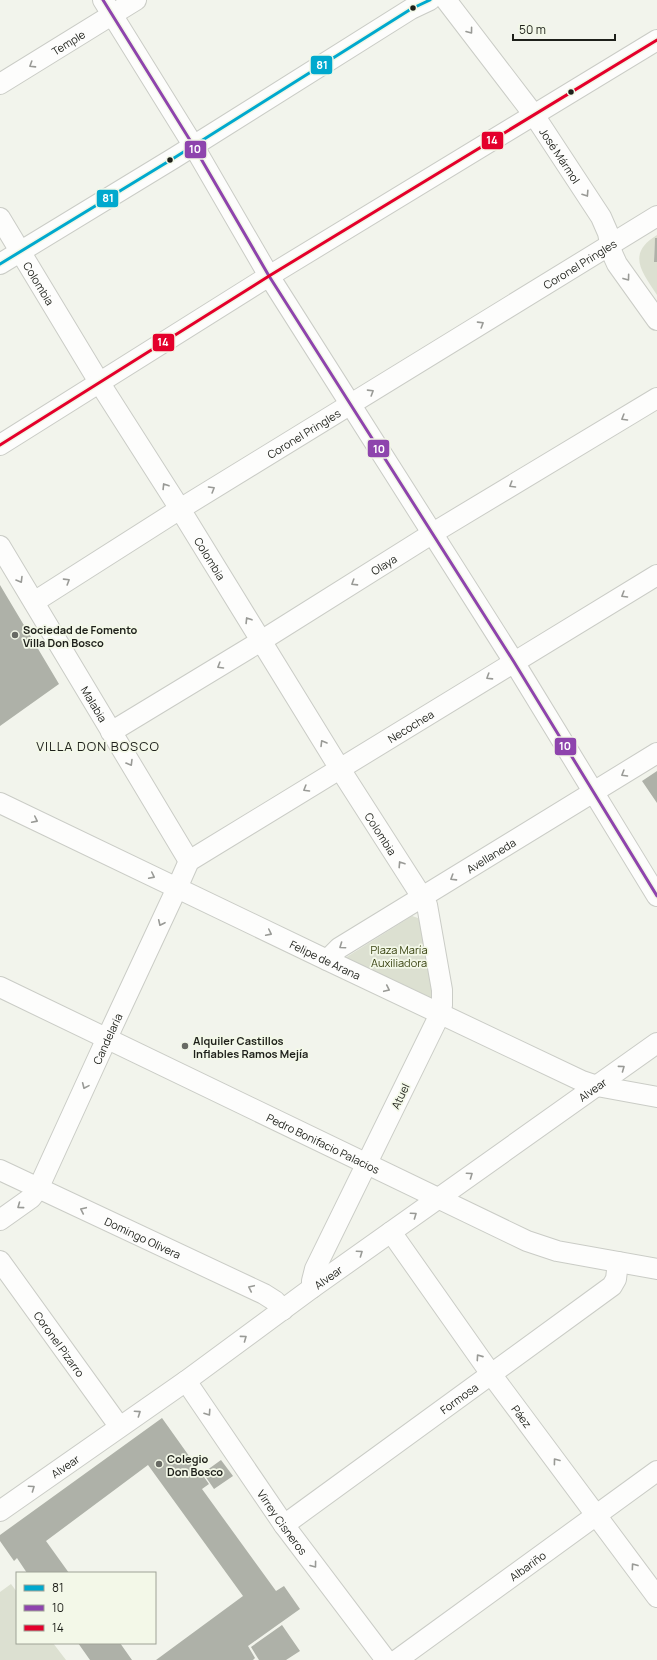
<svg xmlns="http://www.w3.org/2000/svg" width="657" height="1660" font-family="Manrope,sans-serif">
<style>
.green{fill:#dce0d1}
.building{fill:#aeb1a8}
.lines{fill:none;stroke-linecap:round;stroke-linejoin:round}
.minor-casing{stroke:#caccc6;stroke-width:22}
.minor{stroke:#fdfdfc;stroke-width:20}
.bus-1-casing{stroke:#f3f8e8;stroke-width:6}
.bus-2-casing{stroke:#f3f8e8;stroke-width:6}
.bus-3-casing{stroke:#f3f8e8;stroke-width:6}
.bus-1{stroke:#00a9ce;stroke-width:3}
.bus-2{stroke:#8e44ad;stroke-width:3}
.bus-3{stroke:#e4002b;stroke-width:3}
.oneway{stroke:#999a96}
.bus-dot{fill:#1e201a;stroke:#f3f8e8;stroke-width:1.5}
.poi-dot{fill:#686a64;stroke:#f3f8e8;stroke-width:1.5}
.labels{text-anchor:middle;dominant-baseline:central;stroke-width:3.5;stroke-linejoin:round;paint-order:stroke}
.street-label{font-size:11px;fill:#1e201a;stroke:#f3f8e8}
.poi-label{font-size:11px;font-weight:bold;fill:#1e201a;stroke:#f3f8e8;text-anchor:start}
.park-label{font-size:11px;fill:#37410f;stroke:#f3f8e8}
.quarter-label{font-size:13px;letter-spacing:1px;fill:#1e201a;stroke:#f3f8e8}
.line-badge{stroke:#f3f8e8;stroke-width:1.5}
.badge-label{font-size:11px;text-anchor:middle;font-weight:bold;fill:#fff}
</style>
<rect width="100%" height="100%" fill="#f2f4ec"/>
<path class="green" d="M657 235V238H655L654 262H657V295C642 272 626 254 657 235Z
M412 916 418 918 420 922 437 991 433 999H429L345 958Z
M11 1584 17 1592V1643H53L66 1660H0V1592Z"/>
<path class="building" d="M655 238H657V262H654Z
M0 585 59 684 0 726Z
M657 771V803L642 781Z
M162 1418 209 1484 202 1489 276 1591 284 1586 300 1609 248 1646 255 1658 253 1660H156L243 1596 148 1465 46 1541 69 1573H27L17 1558 14 1561 0 1541V1535Z
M221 1460 233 1476 214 1489 203 1473Z
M282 1625 300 1651 286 1660H259L251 1647Z
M78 1643H120L132 1660H90Z"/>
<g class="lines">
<defs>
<g id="minor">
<path d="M103 0 193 145 269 276 514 662 657 896"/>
<path id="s1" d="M446 0 534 115 601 217 608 233 612 253 617 264 657 320"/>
<path id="s2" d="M0 84 136 0"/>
<path id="s3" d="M0 218 99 382 180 509 340 769 422 897 427 905 442 990V1005L440 1014 315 1269 312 1281V1288"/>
<path d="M0 264 174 158 411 9 430 0"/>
<path d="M0 445 269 276 657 40"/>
<path id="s4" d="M0 546 189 861"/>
<path id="s5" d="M34 602 180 509 657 216"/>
<path id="s6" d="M111 732 261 641 433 533 657 398"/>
<path id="s7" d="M0 803 327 960 582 1081 597 1086 657 1097"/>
<path id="s8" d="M327 960 339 948 657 753"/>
<path id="s9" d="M0 987 527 1241 557 1251 657 1269"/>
<path id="s10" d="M0 1170 264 1294 275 1301 283 1310"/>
<path id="s11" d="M0 1220 31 1198 38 1189 107 1038 177 888 189 861 657 575"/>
<path id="s12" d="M391 1232 491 1374 657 1597"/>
<path id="s13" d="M0 1261 119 1426"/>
<path id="s14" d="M186 1381 284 1525 386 1660"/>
<path id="s15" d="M0 1511 186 1381 312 1288 657 1043"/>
<path id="s16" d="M284 1525 612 1286 616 1279 618 1262"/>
<path id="s17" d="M397 1660 657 1471"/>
</g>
</defs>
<use href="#minor" class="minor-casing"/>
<use href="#minor" class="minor"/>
<defs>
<path id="bus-1" d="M0 264 174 158 411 9 430 0"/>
<path id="bus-2" d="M103 0 193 145 269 276 514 662 657 896"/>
<path id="bus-3" d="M0 445 269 276 657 40"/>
</defs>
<use href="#bus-1" class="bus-1-casing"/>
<use href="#bus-2" class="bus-2-casing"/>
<use href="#bus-3" class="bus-3-casing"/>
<use href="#bus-1" class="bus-1"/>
<use href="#bus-2" class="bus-2"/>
<use href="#bus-3" class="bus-3"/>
</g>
<defs><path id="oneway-chevron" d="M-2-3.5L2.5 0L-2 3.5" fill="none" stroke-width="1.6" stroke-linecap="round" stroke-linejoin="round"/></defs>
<g class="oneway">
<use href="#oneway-chevron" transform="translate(470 31) rotate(53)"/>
<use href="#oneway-chevron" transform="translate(32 65) rotate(148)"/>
<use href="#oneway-chevron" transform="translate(586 194) rotate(57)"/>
<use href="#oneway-chevron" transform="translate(627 278) rotate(54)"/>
<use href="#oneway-chevron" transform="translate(481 324) rotate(-32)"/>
<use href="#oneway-chevron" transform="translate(371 392) rotate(-32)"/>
<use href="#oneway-chevron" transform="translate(624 418) rotate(149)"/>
<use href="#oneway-chevron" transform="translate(512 485) rotate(149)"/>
<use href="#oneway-chevron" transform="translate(165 486) rotate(-122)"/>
<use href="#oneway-chevron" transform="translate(212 489) rotate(-31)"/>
<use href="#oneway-chevron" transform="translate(20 580) rotate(59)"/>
<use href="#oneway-chevron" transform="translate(67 581) rotate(-32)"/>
<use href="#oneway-chevron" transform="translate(354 583) rotate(148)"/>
<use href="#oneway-chevron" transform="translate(624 595) rotate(149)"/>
<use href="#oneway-chevron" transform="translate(248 620) rotate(-122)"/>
<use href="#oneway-chevron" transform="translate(220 666) rotate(149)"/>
<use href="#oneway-chevron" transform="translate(489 677) rotate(148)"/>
<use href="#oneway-chevron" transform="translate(323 743) rotate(-121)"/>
<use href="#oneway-chevron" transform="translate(130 763) rotate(59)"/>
<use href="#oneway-chevron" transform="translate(624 774) rotate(149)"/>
<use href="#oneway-chevron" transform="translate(306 789) rotate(149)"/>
<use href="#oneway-chevron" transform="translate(35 820) rotate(26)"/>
<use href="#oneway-chevron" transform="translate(401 864) rotate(-123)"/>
<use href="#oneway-chevron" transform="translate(152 876) rotate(26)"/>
<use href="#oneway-chevron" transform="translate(453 878) rotate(148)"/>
<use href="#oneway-chevron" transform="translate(161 923) rotate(115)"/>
<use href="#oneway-chevron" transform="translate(269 933) rotate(26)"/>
<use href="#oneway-chevron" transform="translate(342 946) rotate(145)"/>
<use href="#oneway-chevron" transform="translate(387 989) rotate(25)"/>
<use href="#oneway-chevron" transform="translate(622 1068) rotate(-36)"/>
<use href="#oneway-chevron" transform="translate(85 1086) rotate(114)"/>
<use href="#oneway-chevron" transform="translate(470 1175) rotate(-35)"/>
<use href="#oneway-chevron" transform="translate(20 1206) rotate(144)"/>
<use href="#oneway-chevron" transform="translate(83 1210) rotate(-155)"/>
<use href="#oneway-chevron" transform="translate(414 1215) rotate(-35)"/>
<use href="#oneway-chevron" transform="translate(360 1253) rotate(-35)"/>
<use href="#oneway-chevron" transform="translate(251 1288) rotate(-155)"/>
<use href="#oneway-chevron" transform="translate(244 1338) rotate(-36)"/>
<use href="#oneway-chevron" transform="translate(479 1357) rotate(-125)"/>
<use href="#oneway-chevron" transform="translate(138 1413) rotate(-34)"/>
<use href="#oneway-chevron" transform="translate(208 1413) rotate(56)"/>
<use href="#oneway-chevron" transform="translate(556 1461) rotate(-127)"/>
<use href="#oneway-chevron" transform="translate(32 1488) rotate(-35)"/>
<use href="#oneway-chevron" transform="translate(314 1565) rotate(53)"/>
<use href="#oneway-chevron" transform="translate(634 1566) rotate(-126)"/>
</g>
<g class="bus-dot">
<circle cx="413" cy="8" r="3.5"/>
<circle cx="571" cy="92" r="3.5"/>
<circle cx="170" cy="160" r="3.5"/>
</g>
<g class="poi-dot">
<circle cx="15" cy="635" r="4"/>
<circle cx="185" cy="1046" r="4"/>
<circle cx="159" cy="1464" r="4"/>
</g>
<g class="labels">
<g class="street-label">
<text stroke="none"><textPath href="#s2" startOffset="80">Temple</textPath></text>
<text stroke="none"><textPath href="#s1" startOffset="193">José Mármol</textPath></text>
<text stroke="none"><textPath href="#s5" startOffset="642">Coronel Pringles</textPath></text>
<text stroke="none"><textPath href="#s3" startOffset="76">Colombia</textPath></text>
<text stroke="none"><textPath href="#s5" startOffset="318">Coronel Pringles</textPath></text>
<text stroke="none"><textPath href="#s3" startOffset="400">Colombia</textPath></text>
<text stroke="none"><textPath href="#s6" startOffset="320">Olaya</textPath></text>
<text stroke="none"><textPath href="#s4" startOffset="184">Malabia</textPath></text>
<text stroke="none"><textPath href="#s11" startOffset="670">Necochea</textPath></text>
<text stroke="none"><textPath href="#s3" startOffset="724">Colombia</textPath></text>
<text stroke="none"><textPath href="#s8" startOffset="195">Avellaneda</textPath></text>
<text stroke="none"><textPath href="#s7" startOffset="361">Felipe de Arana</textPath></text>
<text stroke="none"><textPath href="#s11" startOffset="215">Candelaria</textPath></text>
<text stroke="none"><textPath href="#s15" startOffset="727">Alvear</textPath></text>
<text transform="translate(400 1096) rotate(-64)">Atuel</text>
<text stroke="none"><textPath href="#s9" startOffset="359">Pedro Bonifacio Palacios</textPath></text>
<text stroke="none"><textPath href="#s10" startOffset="158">Domingo Olivera</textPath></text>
<text stroke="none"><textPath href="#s15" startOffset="403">Alvear</textPath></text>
<text stroke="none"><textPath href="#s13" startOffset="102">Coronel Pizarro</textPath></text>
<text stroke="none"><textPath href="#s16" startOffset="216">Formosa</textPath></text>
<text stroke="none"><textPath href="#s12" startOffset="226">Páez</textPath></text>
<text stroke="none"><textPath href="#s15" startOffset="79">Alvear</textPath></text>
<text stroke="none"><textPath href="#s14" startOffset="171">Virrey Cisneros</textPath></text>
<text stroke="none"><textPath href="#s17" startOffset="161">Albariño</textPath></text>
</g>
<g class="poi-label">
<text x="23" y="629">Sociedad de Fomento<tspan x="23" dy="13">Villa Don Bosco</tspan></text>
<text x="193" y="1040">Alquiler Castillos<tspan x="193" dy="13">Inflables Ramos Mejía</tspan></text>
<text x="167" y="1458">Colegio<tspan x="167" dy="13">Don Bosco</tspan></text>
</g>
<g class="park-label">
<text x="399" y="949">Plaza María<tspan x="399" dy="13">Auxiliadora</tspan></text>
</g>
<g class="quarter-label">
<text x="98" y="746">VILLA DON BOSCO</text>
</g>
</g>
<g class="line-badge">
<rect x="310" y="55" width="23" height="20" rx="4" fill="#00a9ce"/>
<rect x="481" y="131" width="23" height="19" rx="4" fill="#e4002b"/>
<rect x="184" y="140" width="23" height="19" rx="4" fill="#8e44ad"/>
<rect x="96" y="189" width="23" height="19" rx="4" fill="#00a9ce"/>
<rect x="152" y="333" width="23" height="19" rx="4" fill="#e4002b"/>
<rect x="367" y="439" width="23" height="19" rx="4" fill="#8e44ad"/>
<rect x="554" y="737" width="23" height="19" rx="4" fill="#8e44ad"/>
</g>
<g class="badge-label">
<text x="322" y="69">81</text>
<text x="492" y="144">14</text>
<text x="195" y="153">10</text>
<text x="108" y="202">81</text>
<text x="163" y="346">14</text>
<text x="379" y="453">10</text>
<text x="565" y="750">10</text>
</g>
<rect x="16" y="1572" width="140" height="72" fill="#f3f8e8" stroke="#9ea296"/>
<rect x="24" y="1585" width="20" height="6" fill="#00a9ce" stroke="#9ea296"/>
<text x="52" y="1592" font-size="12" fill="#1e201a">81</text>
<rect x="24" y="1605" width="20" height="6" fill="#8e44ad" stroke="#9ea296"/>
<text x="52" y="1612" font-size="12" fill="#1e201a">10</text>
<rect x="24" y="1625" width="20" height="6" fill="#e4002b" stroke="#9ea296"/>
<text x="52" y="1632" font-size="12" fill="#1e201a">14</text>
<path d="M513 34v6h102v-6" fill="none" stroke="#1e201a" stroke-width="2"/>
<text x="519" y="34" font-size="12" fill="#1e201a" stroke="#f3f8e8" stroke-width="3" paint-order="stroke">50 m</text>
</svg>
